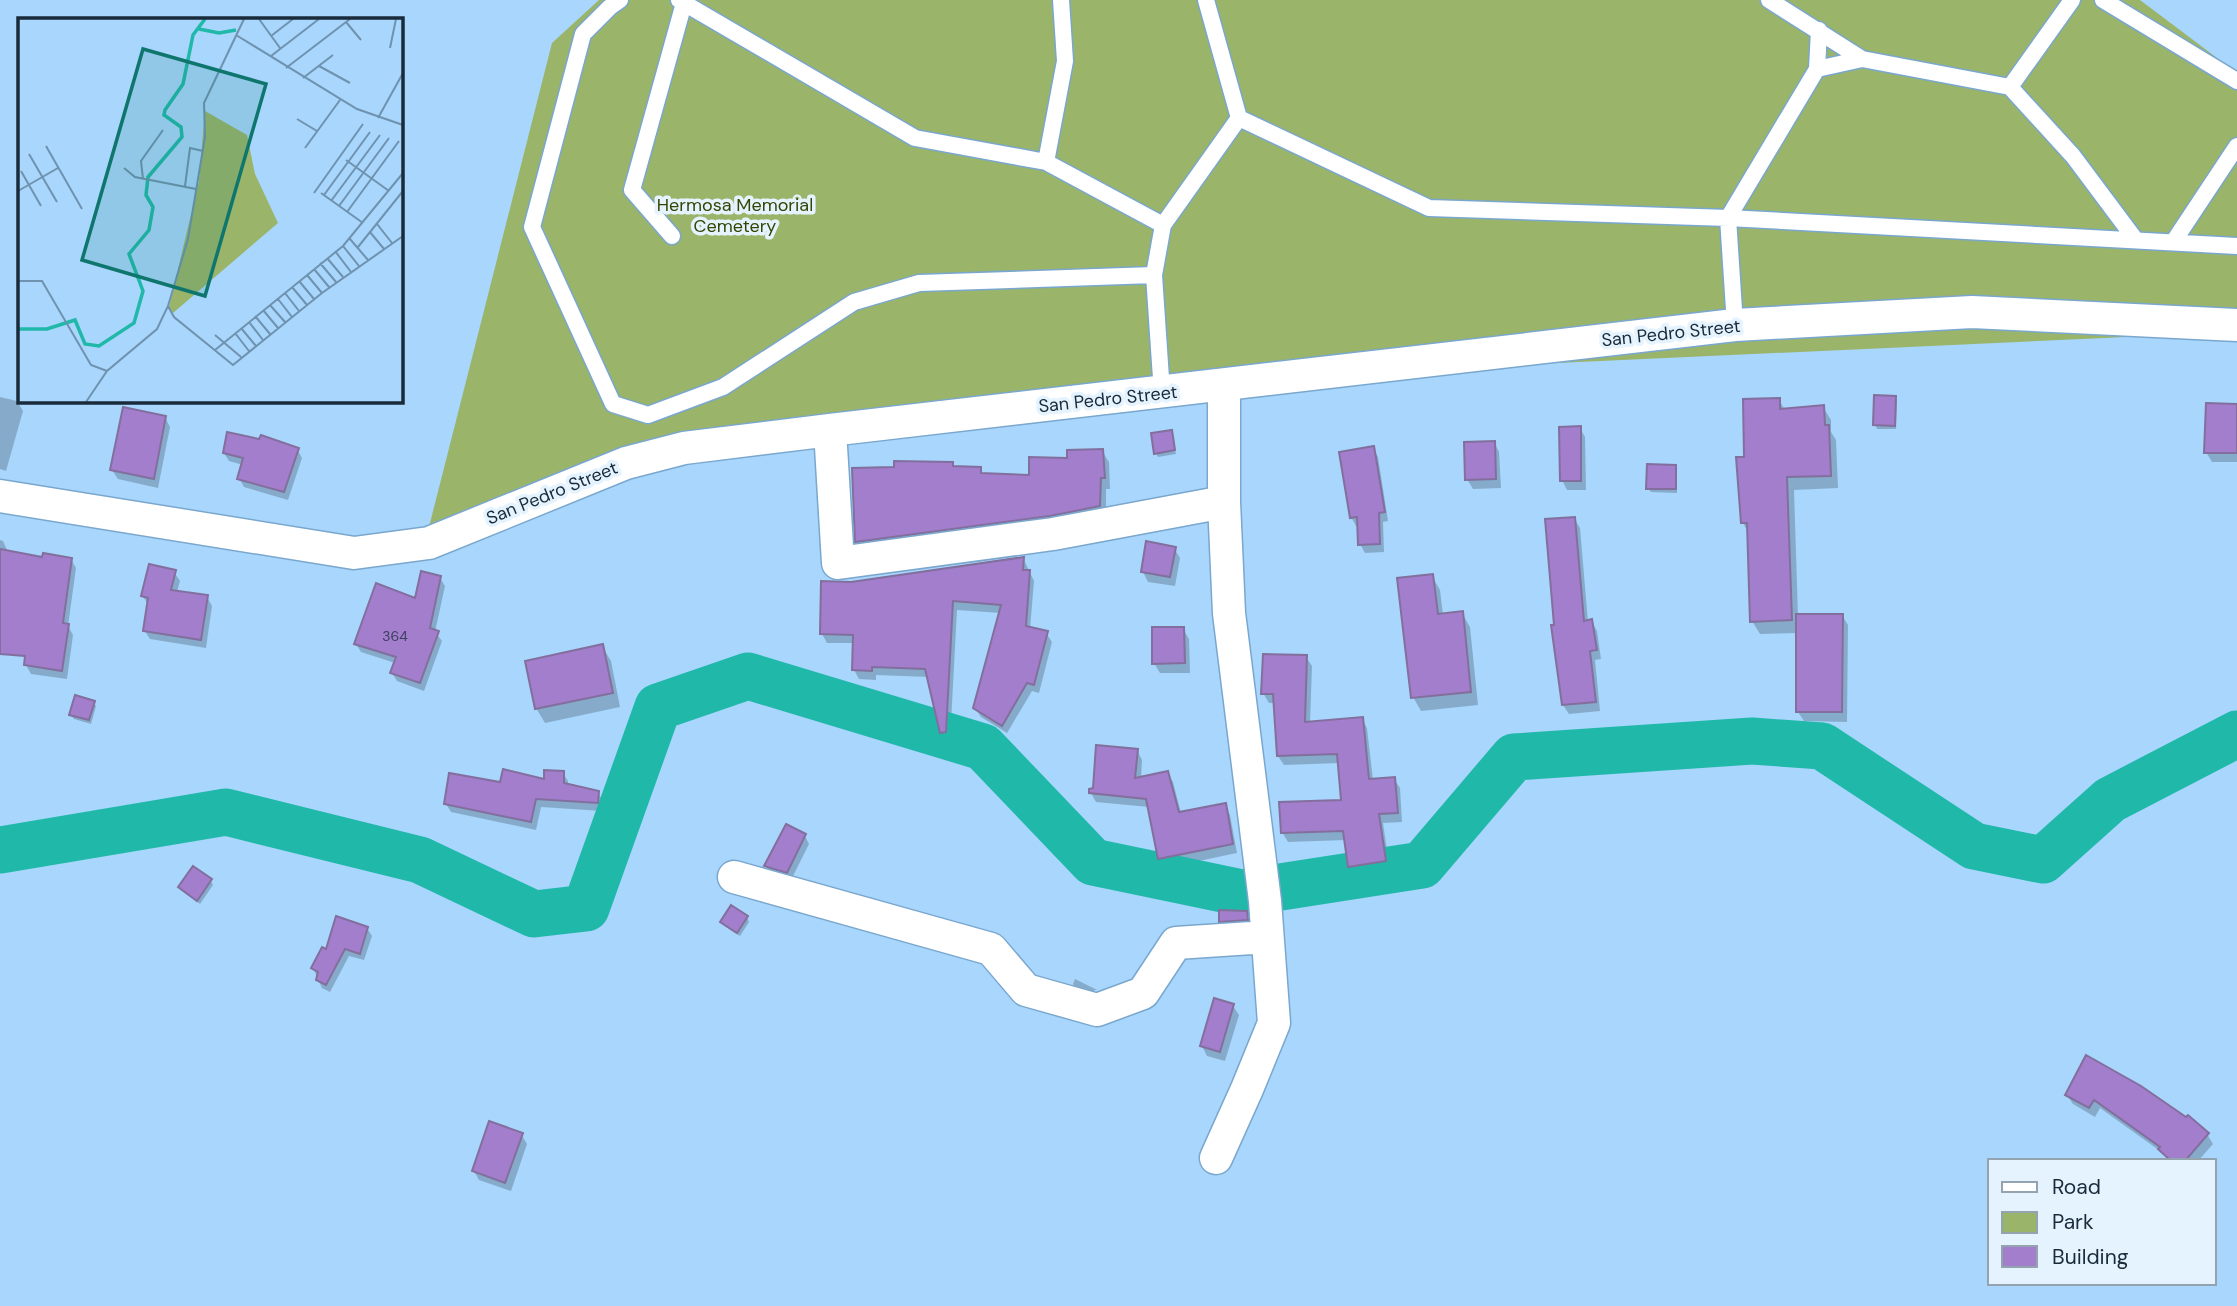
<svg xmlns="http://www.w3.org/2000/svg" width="2237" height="1306" font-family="'DM Sans',sans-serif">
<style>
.green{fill:#9ab46a}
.shadow{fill:#0003}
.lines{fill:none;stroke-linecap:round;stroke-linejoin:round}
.river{stroke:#20b8a9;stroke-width:47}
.building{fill:#a27ecc;stroke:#836f9d;stroke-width:2}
.service-casing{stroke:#7aa7cd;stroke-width:19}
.minor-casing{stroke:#7aa7cd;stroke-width:35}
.service{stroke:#fff;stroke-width:16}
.minor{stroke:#fff;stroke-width:32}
.labels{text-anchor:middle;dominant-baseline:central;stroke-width:7;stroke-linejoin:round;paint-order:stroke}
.number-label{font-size:14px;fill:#3b405e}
.park-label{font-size:18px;fill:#344501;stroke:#e5f3ff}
.street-label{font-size:18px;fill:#192b3a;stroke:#e5f3ff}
.inset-river{fill:none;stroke:#20b8a9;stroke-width:3.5}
.inset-road{fill:none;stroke:#6f92af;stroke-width:2}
.view{fill:#0f766e;fill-opacity:0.15;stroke:#0f766e;stroke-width:3.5}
.inset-edge{fill:none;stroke:#192b3a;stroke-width:3.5}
</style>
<rect width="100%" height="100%" fill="#a8d6fd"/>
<path class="green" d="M599 0H2140L2237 73V332L1251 377 674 440 429 527 552 43Z"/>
<path class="shadow" d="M0 397 17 401 23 411 6 471 0 469Z
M1895 398 1897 402 1896 429H1877L1875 424Z
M1779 400 1785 410 1823 407 1831 420V432L1836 440 1838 488 1794 490 1798 616 1842 615 1848 625 1847 722 1804 721 1798 712V633L1760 634 1752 621 1749 534 1743 523 1745 458Z
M2237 406V462H2212L2206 452Z
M165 417 170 427 158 488 118 479 112 470Z
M1580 428 1585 437 1586 490H1567L1562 480Z
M1171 432 1176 454 1158 457 1156 453Z
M1494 442 1499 452 1501 488 1473 489 1467 479Z
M1373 448 1378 457 1388 521 1383 522 1384 552 1365 553 1360 544 1359 526H1356L1351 517Z
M297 449 302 458 288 500 244 487 239 478 243 465 229 461 224 453Z
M1102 451 1109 462 1110 489H1106V517L863 553 857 542 954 468 980 469 984 475 1031 476 1069 459Z
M1675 467 1677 471V493L1651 492 1648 488Z
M1574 518 1580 528 1588 622 1591 621 1597 631 1601 659 1595 660 1600 711 1569 714 1563 705Z
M0 540 3 541 8 552 44 559H71L76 568 68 626 73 635 67 679 31 674 26 665 31 624 0 619Z
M1174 548 1180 558 1175 586 1148 582 1143 572Z
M1023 558 1034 581 1030 629 1046 633 1052 642 1039 693 1032 691 1007 733 981 717 975 708 1001 613 957 610 950 741H947L942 732 929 677 876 675V680L859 679 854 670V643H827L822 634 851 583Z
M174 572 180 581 177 592 207 597 212 606 206 648 150 639 144 630 148 605 143 596Z
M1432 576 1440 590 1443 615 1462 613 1470 627 1478 705 1421 711 1413 697Z
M440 578 445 586 435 632 442 641 424 691 397 681 392 673 395 663 361 652 356 644 417 601Z
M1183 629 1189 639 1190 673H1160L1154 663Z
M602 646 611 661 620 707 545 723 536 708Z
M1306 657 1312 666 1310 723 1362 719 1367 728 1373 780 1394 779 1400 788 1402 822 1383 823 1390 871 1355 875 1350 866 1346 840 1288 842 1282 832 1343 801 1340 763 1284 765 1278 756 1275 703H1269L1263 693Z
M93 702 96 706 91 724 74 719 71 715Z
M1137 750 1142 760 1141 779 1167 773 1173 782 1181 813 1225 805 1230 815 1237 853 1165 868 1160 859 1149 807 1096 802 1091 793Z
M563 773 568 781V786L598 793 603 801 602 811 541 807 536 830 451 812 446 804 545 781Z
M805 836 809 844 791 880 771 874 766 866Z
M211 881 213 885 200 904 180 887Z
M1246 913 1252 922 1226 931 1221 921Z
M747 917 749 922 740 936 725 926 722 922Z
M367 928 372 936 364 960 349 956 330 992 322 988 313 968 327 951Z
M1075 979 1097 990H1094L1096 993 1075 988 1073 984Z
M1233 1006 1239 1015 1225 1061 1207 1056 1202 1046Z
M2087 1058 2207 1134 2213 1144 2198 1161H2174L2100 1108 2095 1117 2073 1104 2067 1095Z
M521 1134 527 1144 511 1191 479 1180 474 1171Z"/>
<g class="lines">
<path class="river" d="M0 850 226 812 420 860 534 914 586 908 658 707 748 676 983 747 1093 862 1242 893 1422 865 1514 757 1752 741 1822 746 1974 846 2043 860 2110 800 2237 734"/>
</g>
<path class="building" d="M1874 395 1896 396 1895 426 1873 425Z
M1780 398V409L1824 405 1825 425H1829L1831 476 1787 477 1792 620 1750 622 1747 523H1741L1736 457H1744L1743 399Z
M2206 403 2237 404V453H2204Z
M123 407 166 416 154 479 110 470Z
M1581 426V481H1560L1559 427Z
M1172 430 1175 450 1154 454 1151 433Z
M227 432 259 439 261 435 299 448 284 492 237 479 243 458 223 453Z
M1495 441 1496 479 1465 480 1464 442Z
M1374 446 1385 512 1379 513 1380 544 1358 545 1357 517 1350 518 1339 452Z
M1103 449 1105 478H1101L1100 506 1050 516 855 542 852 468 894 467V461L953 462V466L981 467V473L1029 475V457L1067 458V450Z
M1647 464 1676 465V489H1646Z
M1575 517 1584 621 1592 619 1597 650 1590 651 1596 702 1562 705 1551 625H1554L1545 519Z
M1146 541 1176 547 1170 577 1141 572Z
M0 549 42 557 43 553 72 558 63 623 69 624 62 671 24 665 25 656 0 654Z
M1024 557 1023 570H1030L1026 626 1048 631 1034 685 1027 683 1002 726 973 708 1001 605 953 601 946 732 940 733 925 669 872 667V671L852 670 853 635 820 634 821 581 851 582Z
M149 564 176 570 171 590 208 595 201 640 143 631 148 598 141 596Z
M421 571 441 576 430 628 439 631 420 683 390 673 396 657 354 644 376 583 415 598Z
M1433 574 1438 614 1463 611 1471 692 1411 698 1397 578Z
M1796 614H1843L1842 712H1796Z
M1152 627H1184L1185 663 1152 664Z
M603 644 613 693 535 709 525 661Z
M1263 654 1307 655 1305 722 1363 717 1369 779 1395 777 1398 813 1379 814 1386 861 1348 867 1343 831 1281 833 1279 802 1341 800 1337 754 1277 756 1273 694H1261Z
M75 695 95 701 89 720 69 715Z
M1096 745 1138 749 1135 778 1168 771 1179 812 1226 803 1233 844 1158 859 1146 799 1089 793V789L1093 788Z
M503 769 544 779V770L564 771V783L599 791 598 803 536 799 531 822 444 804 449 773 500 782Z
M786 824 806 834 787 873 764 866Z
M193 866 212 879 197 901 178 887Z
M731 905 748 916 737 933 720 922Z
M1219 910 1247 911 1248 920 1219 922Z
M336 916 368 927 360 954 345 949 326 985 316 980 318 972 311 968 322 947 326 949Z
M1214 998 1234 1004 1220 1052 1200 1046Z
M2086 1055 2141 1086 2186 1117 2188 1115 2209 1133 2185 1161H2171L2158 1149 2160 1147 2094 1100 2089 1108 2065 1095Z
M489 1121 523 1133 505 1183 472 1171Z"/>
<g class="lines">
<defs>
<path id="service" d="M620 0 610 7 583 34 532 227 613 404 648 415 723 387 854 302 919 283 1154 275 1162 393
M1769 0 1862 59
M2103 0 2237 81
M684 3 915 138 1046 162 1163 225
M1817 69 1819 30
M2010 87 2072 0
M1239 118 1429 208 1728 218 2237 246
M1046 162 1065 61 1061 0
M672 236 632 190 684 3 679 0
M2174 241 2237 146
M1154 275 1163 225 1239 118 1206 0
M1735 325 1728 218 1817 69 1862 59 2010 87 2073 156 2135 239"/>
<path id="minor" d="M830 430 838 563 1053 534 1224 502
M0 496 354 553 429 543 626 463 684 448 830 430 1735 325 1972 312 2237 325
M734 877 991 949 1026 990 1097 1010 1143 993 1176 943 1267 937
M1216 1158 1247 1089 1274 1023 1265 901 1229 613 1224 502V386"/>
</defs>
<use href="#service" class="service-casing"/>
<use href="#minor" class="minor-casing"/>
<use href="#service" class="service"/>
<use href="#minor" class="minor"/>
</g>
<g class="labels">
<g class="number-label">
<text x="395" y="636">364</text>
</g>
<g class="park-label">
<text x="735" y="205">Hermosa Memorial<tspan x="735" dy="21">Cemetery</tspan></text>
</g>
<g class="street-label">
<text transform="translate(1671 333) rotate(-6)">San Pedro Street</text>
<text transform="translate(1108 399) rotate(-6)">San Pedro Street</text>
<text transform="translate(552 493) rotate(-22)">San Pedro Street</text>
</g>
</g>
<g transform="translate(18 18)">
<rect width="385" height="385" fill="#a8d6fd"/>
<path d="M187 93 229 117 237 156 260 205 155 295 151 289 181 163Z" fill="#9ab46a"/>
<path class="inset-river" d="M181 11 201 15 218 12M0 311H29L57 302 67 326 81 328 116 305 125 273 111 236 131 212 135 189 128 177 130 159 164 119 163 109 146 97 147 92 165 66 175 17 187 1"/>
<path class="inset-road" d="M241 1 262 30M328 4 343 22M218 17 339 91 385 107M253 18 275 1M372 30 378 1M253 38 301 1M301 48 332 65M268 50 332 1M285 60 315 37M360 100 385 55M279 101 299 113M28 128 64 191M287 130 322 82M11 136 39 184M328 142 371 173M106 150 117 159 178 171M3 153 23 188M125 161 123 143 145 112M167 168 172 130 185 133M0 173 40 150M296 175 345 106M303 175 345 205M306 177 352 114M313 183 362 117M321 188 371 120M329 194 381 123M359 206 374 225M352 214 366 231M332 221 350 242M325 228 341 248M340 229 385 173M317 233 333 254M309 240 325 259M302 245 318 264M296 251 311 269M289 257 304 275M0 263H24L73 347 89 353M281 263 296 281M274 269 289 287M267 275 281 293M260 281 274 299M252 287 267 304M150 288 156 299 215 347 304 275 385 218M245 292 260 310M237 298 252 316M231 304 245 322M223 310 238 328M217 315 231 333M197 317 223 339M197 332 325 228 385 155M68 384 89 353 139 311 150 288 170 221 187 119 186 85 226 1"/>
<path class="view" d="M125 31 248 66 187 278 64 242Z"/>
<rect width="385" height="385" class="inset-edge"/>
</g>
<rect x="1988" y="1159" width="228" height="126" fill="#e5f3ff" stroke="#93a3b0" stroke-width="2"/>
<rect x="2002" y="1182" width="35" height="10" fill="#ffffff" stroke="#93a3b0" stroke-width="2"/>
<text x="2052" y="1194" font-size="21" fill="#192b3a">Road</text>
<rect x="2002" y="1212" width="35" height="21" fill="#9ab46a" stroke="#93a3b0" stroke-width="2"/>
<text x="2052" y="1229" font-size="21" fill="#192b3a">Park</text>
<rect x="2002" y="1246" width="35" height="21" fill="#a27ecc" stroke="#93a3b0" stroke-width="2"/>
<text x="2052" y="1264" font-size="21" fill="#192b3a">Building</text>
</svg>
